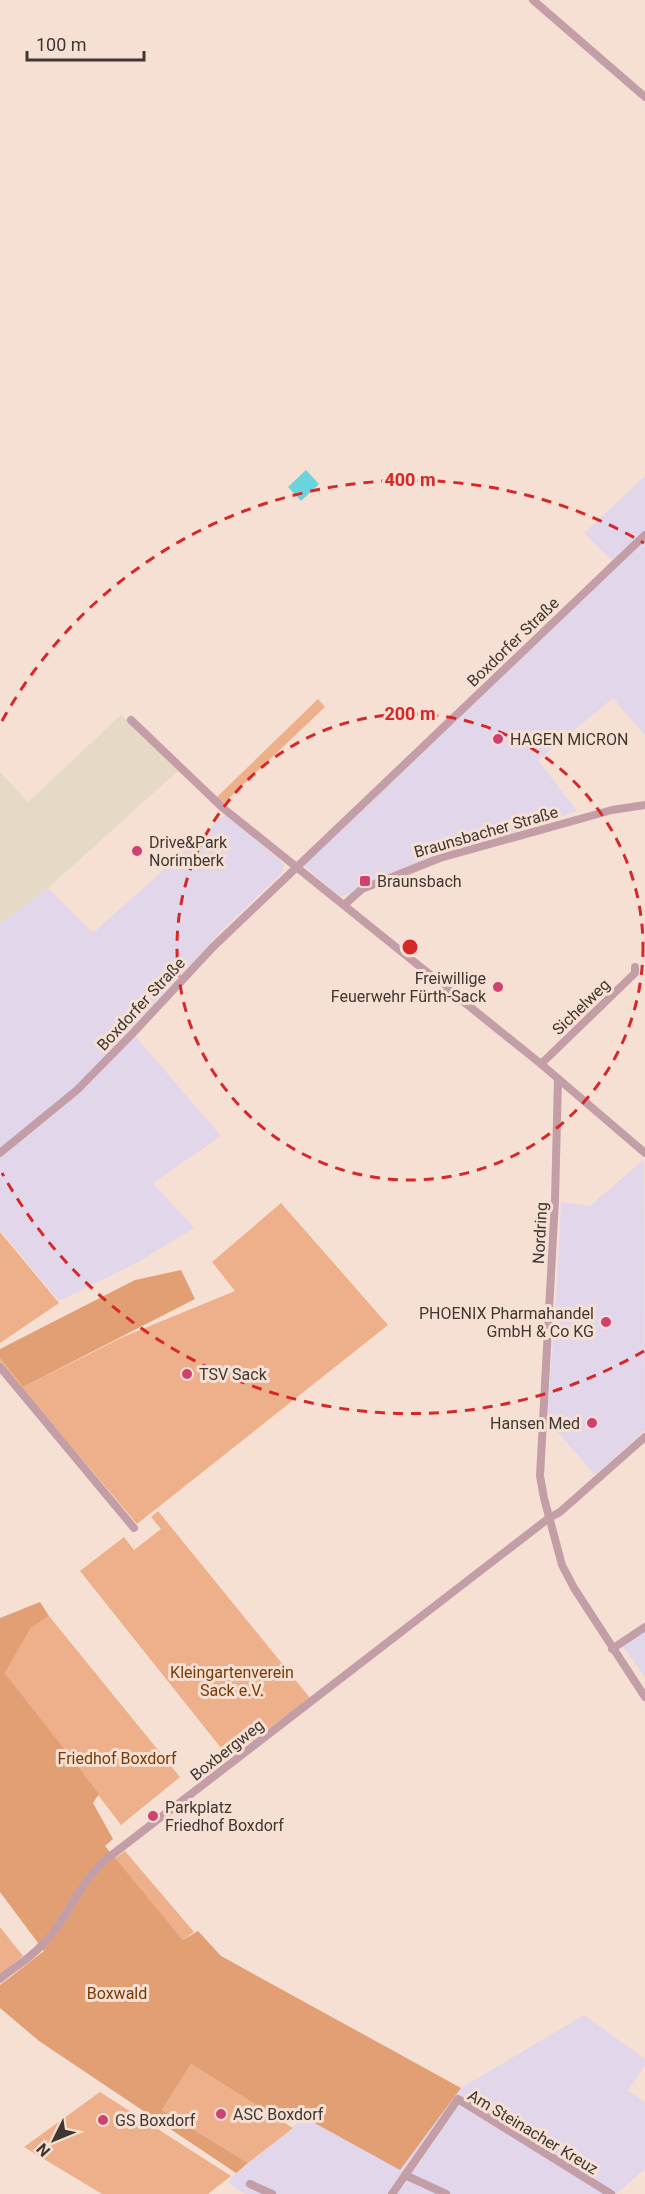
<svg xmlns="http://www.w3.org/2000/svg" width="645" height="2194" font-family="Roboto,sans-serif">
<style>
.commercial{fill:#e6dac6}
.industrial{fill:#e2d6ea}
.green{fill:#edb08a}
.forest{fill:#e29f74}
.water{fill:#69d4db}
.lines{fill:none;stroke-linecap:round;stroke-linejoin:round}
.minor{stroke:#c39ea7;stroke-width:8}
.ring{fill:none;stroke:#d62828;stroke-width:3;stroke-dasharray:10 8}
.poi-dot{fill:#ce4170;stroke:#f6e0d3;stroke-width:2}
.labels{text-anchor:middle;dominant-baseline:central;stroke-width:6;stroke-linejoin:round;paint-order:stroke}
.street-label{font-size:16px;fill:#403732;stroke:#f6e0d3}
.poi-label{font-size:16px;fill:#403732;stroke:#f6e0d3;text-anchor:start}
.park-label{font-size:16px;fill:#783b06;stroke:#f6e0d3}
.centre{fill:#d62828;stroke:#f6e0d3;stroke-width:3}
.ring-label{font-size:18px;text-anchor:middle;font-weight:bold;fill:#d62828;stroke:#f6e0d3;stroke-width:6;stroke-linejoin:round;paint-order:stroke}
</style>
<rect width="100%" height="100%" fill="#f6e0d3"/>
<path class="commercial" d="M121 715 179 770 48 888 0 924V772L28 802Z"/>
<path class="industrial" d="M645 476V736L613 698 538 760 577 811 340 897 303 865 617 565 584 533Z
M226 814 284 864 282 873 221 931 136 1027V1037L221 1136 153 1183 194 1228 138 1262 59 1301 0 1230V924L48 888 93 933Z
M644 1159 645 1430 595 1475 547 1420 557 1285 561 1202 590 1206Z
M645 1625V1677L621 1644Z
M584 2015 645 2059V2065L628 2091 645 2102V2169L616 2194H245L228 2183 236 2173 305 2117 400 2169 461 2088Z"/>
<path class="green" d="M318 699 325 707 224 803 217 797Z
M281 1203 388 1325 137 1524 0 1362V1358L23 1387 123 1337 235 1291 212 1262Z
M0 1232 59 1303 0 1343Z
M158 1511 310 1698 229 1758 80 1571 124 1537 134 1550 161 1529 151 1517Z
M49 1616 180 1777 121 1825 5 1673 31 1628Z
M125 1851 194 1932 183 1940 114 1859Z
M0 1927 23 1956 0 1974Z
M191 2064 279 2119 293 2128 248 2163 162 2110Z
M100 2092 231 2176 208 2194H102L24 2147Z"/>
<path class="forest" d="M181 1270 195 1299 23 1387 0 1358V1349L135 1280Z
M40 1602 49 1616 31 1628 5 1673 99 1794 93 1803 113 1839 105 1846 183 1940 198 1931 221 1956 461 2088 400 2170 289 2109 279 2119 191 2064 162 2110 248 2163 236 2173 39 2041 0 2008V1985L44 1951 0 1892V1618Z"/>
<path class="water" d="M306 470 319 484 301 501 288 487Z"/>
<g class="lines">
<path class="minor" d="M533 0 645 97
M131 720 223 808 541 1064 645 1153
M344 905 362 889 440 858 612 810 645 805
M541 1064 635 973V967
M558 1079 555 1200 540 1476 544 1498 562 1565 574 1588 645 1697
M0 1153 77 1090 134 1032 213 947 645 535
M0 1367 134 1528
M612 1649 645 1627
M0 1979C13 1968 29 1959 40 1947 66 1922 78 1885 104 1861L549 1518 560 1512 645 1437
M405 2175 446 2194
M250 2184 272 2194
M392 2194 458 2099 611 2194"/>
</g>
<g class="ring">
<circle cx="410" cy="947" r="233"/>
<path d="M644 1351A467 467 0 0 1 2 1173M2 721A467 467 0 0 1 644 543"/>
</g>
<g class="poi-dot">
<circle cx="498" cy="739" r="6"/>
<circle cx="137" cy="851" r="6"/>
<rect x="359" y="875" width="12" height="12" rx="3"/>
<circle cx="498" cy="987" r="6"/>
<circle cx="606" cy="1322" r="6"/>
<circle cx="187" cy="1374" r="6"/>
<circle cx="592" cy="1423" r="6"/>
<circle cx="153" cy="1816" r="6"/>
<circle cx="221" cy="2114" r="6"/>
<circle cx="103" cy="2120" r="6"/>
</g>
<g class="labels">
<g class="street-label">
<text transform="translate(513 642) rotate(-44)">Boxdorfer Straße</text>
<text transform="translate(486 832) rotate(-16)">Braunsbacher Straße</text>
<text transform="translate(141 1004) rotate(-47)">Boxdorfer Straße</text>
<text transform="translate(581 1007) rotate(-44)">Sichelweg</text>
<text transform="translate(540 1233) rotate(-87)">Nordring</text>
<text transform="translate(227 1750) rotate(-38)">Boxbergweg</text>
<text transform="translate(533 2132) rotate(31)">Am Steinacher Kreuz</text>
</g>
<g class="poi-label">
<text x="510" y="739">HAGEN MICRON</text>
<text x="149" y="842">Drive&amp;Park<tspan x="149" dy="18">Norimberk</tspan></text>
<text x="377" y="881">Braunsbach</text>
<text x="486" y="978" text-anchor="end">Freiwillige<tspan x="486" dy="18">Feuerwehr Fürth-Sack</tspan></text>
<text x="594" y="1313" text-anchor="end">PHOENIX Pharmahandel<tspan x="594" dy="18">GmbH &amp; Co KG</tspan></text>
<text x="199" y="1374">TSV Sack</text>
<text x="580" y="1423" text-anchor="end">Hansen Med</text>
<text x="165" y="1807">Parkplatz<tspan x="165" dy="18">Friedhof Boxdorf</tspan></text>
<text x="233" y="2114">ASC Boxdorf</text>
<text x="115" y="2120">GS Boxdorf</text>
</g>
<g class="park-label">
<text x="232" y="1672">Kleingartenverein<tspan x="232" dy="18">Sack e.V.</tspan></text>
<text x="117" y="1758">Friedhof Boxdorf</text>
<text x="117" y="1993">Boxwald</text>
</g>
</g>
<circle cx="410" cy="947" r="9" class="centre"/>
<g class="ring-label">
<text x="410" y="486">400 m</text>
<text x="410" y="720">200 m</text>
</g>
<g transform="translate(54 2140) rotate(227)" stroke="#f6e0d3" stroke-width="4.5" paint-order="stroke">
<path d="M0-4.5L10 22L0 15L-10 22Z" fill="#403732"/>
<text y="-9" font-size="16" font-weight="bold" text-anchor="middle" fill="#403732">N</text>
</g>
<path d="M27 51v9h117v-9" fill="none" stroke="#403732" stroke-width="3"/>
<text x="36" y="51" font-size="18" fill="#403732" stroke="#f6e0d3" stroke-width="4.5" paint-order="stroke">100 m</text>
</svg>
